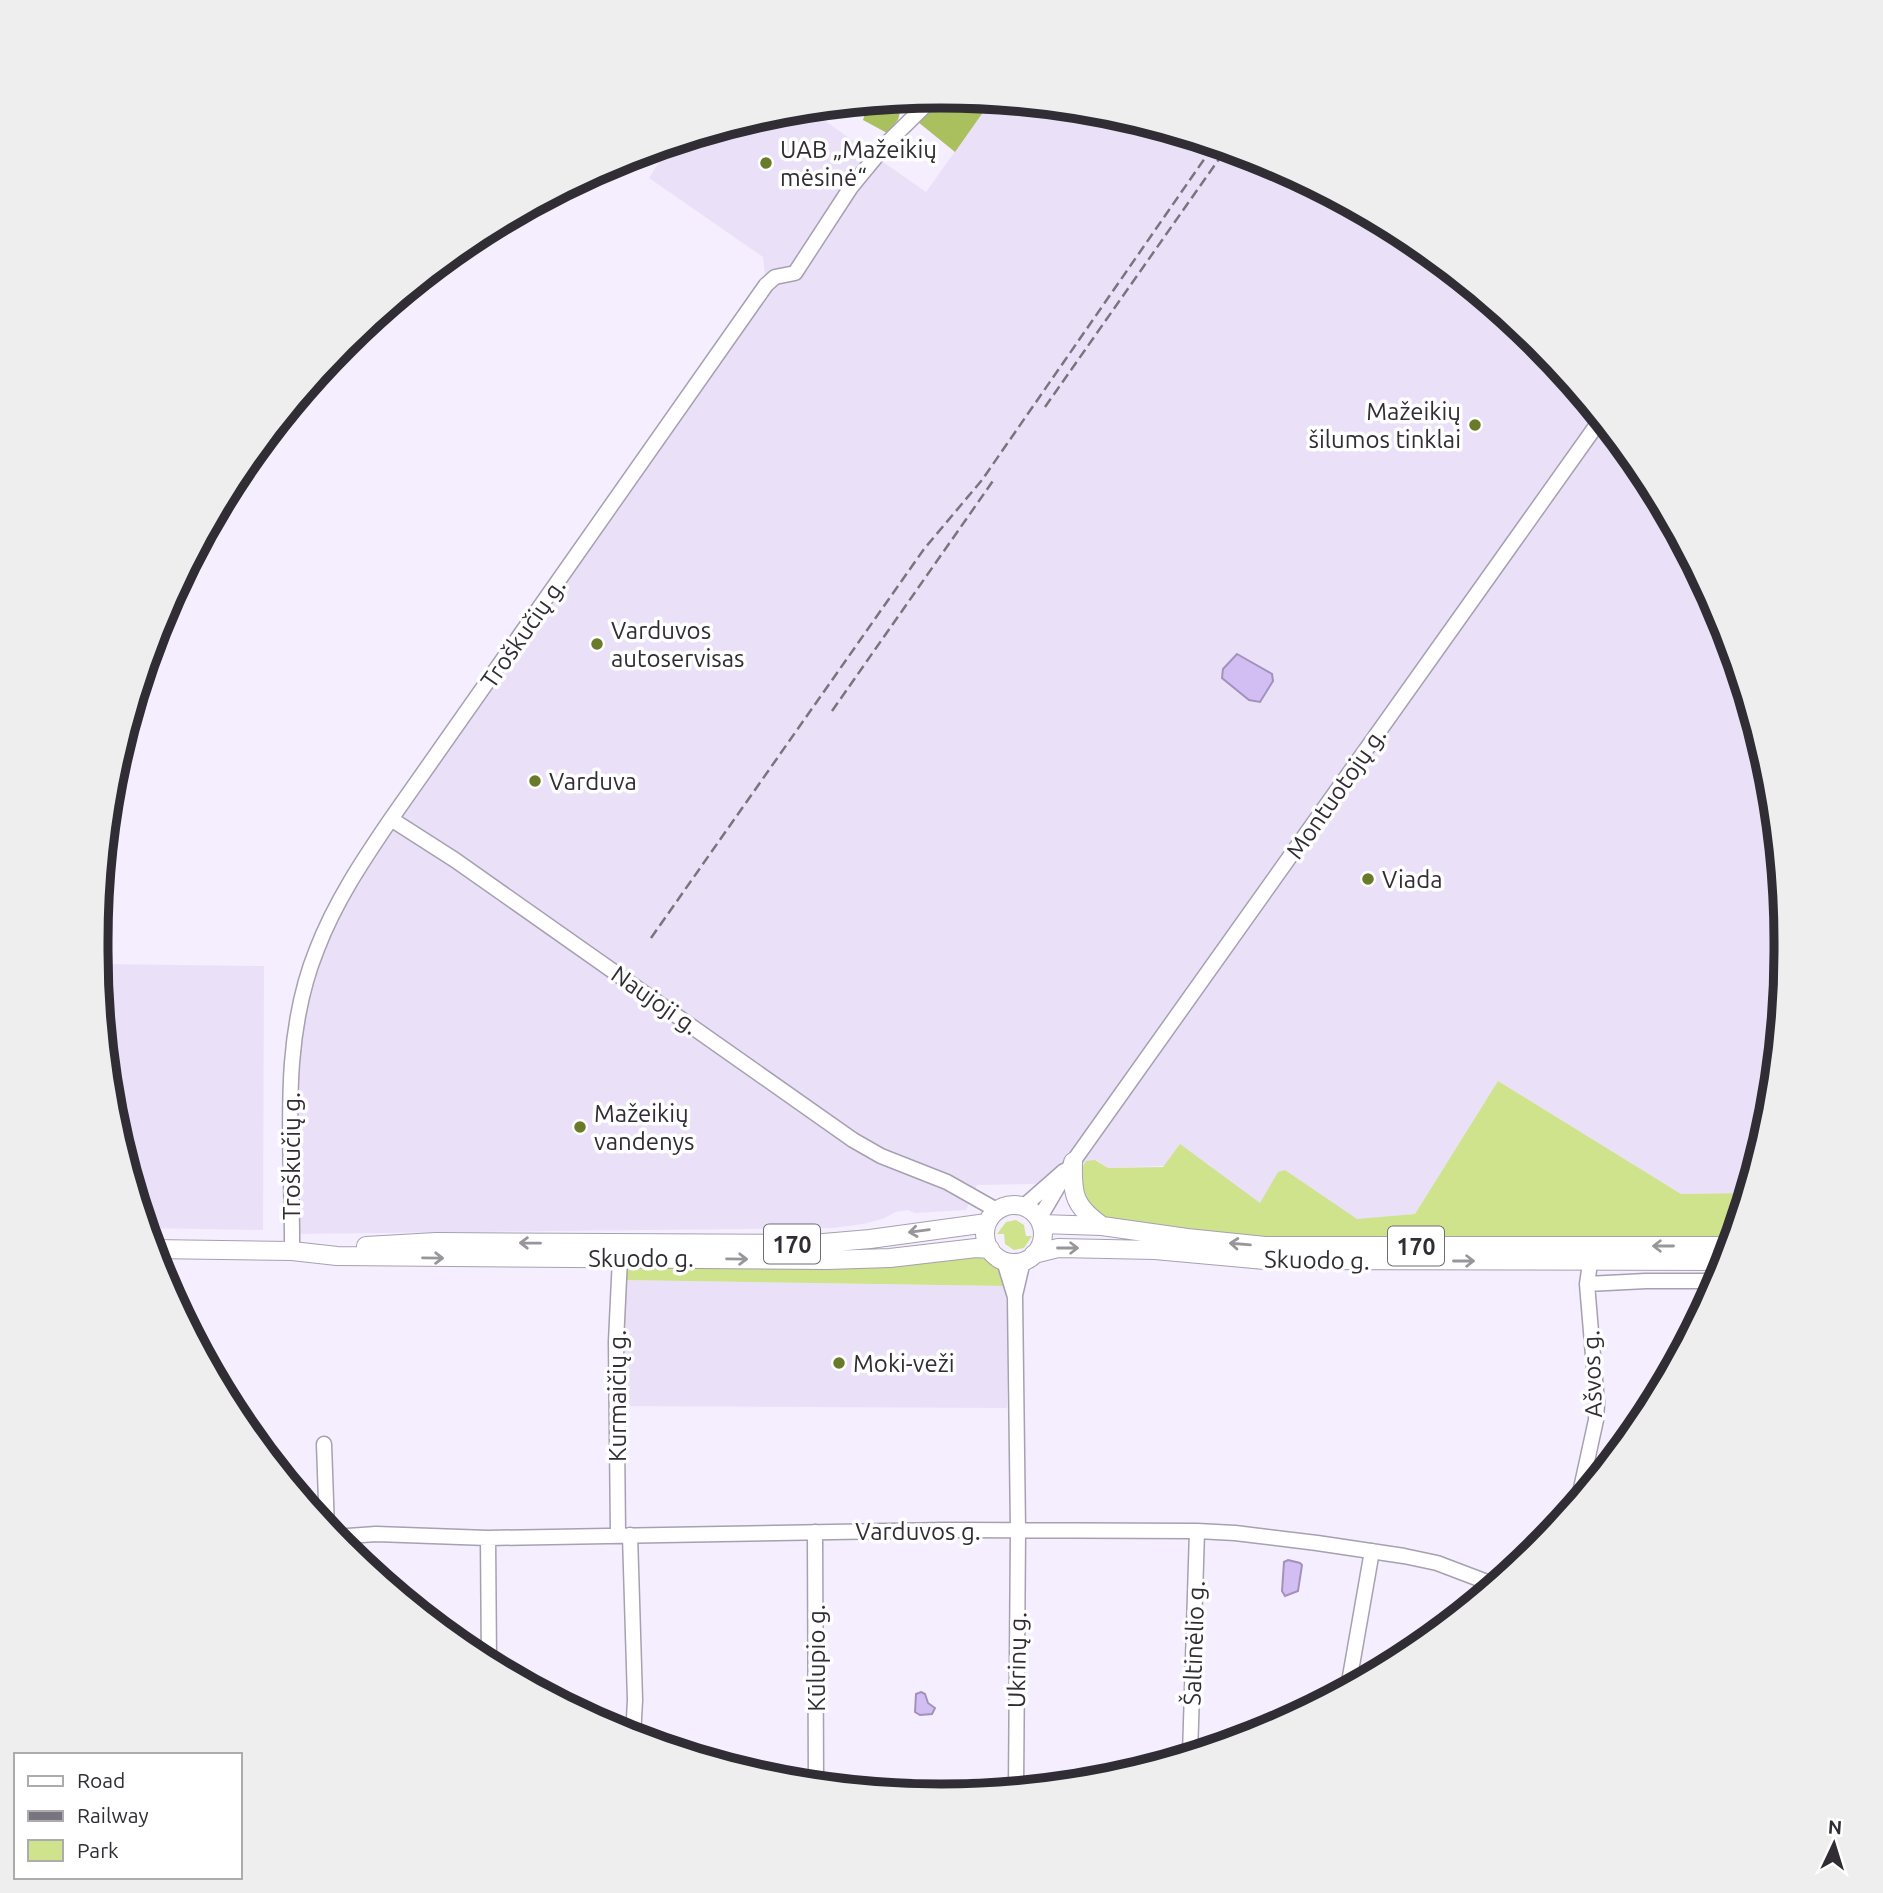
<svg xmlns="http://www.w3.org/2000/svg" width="1883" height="1893" font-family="Ubuntu,sans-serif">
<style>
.built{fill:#eae1f9}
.green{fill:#cee38c}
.forest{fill:#aac05f}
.water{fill:#d3bef3;stroke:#a292ba;stroke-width:2}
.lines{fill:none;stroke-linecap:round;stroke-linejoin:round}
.minor-casing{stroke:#a6a0b0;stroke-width:17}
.major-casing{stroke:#a6a0b0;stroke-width:20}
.minor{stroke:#fff;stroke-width:14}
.major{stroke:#fff;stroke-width:18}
.rail{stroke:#79757f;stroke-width:2.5;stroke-dasharray:10 5;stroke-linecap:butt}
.oneway{stroke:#98969a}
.poi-dot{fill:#697a28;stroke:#fff;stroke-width:2.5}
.labels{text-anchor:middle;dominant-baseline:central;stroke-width:7;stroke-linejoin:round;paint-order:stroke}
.shield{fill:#fff;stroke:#6e6c71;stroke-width:2}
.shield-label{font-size:23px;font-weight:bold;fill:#302d34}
.poi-label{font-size:24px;fill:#302d34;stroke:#fff;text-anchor:start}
.street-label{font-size:24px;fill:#302d34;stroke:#fff}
.rim{fill:none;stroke:#302d34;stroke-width:9}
</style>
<rect width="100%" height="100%" fill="#f4eeff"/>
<path class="built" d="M991 101 1106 112 1265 160 1411 238 1539 344 1644 472 1722 618 1770 776 1787 942 1771 1116 1747 1193 1681 1194 1498 1081 1415 1214 1357 1220 1285 1170 1278 1173 1260 1204 1208 1166 1209 1164 1108 1168 1096 1160 1077 1183 977 1185 966 1210 915 1213 908 1210 895 1212 885 1218 864 1224 832 1228 292 1234 293 1054 330 920 766 285 763 257 649 178 670 145 776 113 808 109 926 192Z
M97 964 264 966 263 1230 146 1228 113 1117Z
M624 1280 1005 1286 1008 1322 1007 1408 623 1406Z"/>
<path class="green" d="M1498 1081 1681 1194 1747 1193 1733 1241 1278 1240 1191 1232 1105 1218 1084 1204 1079 1173 1086 1161 1095 1160 1108 1168 1163 1167 1180 1144 1260 1203 1278 1172 1285 1170 1357 1219 1415 1214Z
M1016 1220 1024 1225 1026 1236H1032L1024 1248 1014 1250 1005 1244 1004 1234H997L1006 1222Z
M978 1257C995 1261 1000 1269 1005 1286L624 1280 626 1268 631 1265Z"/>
<path class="forest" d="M941 96 991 101 955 152 918 122 929 111 919 98Z
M903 100 898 120 887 133 863 120 868 104Z"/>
<path class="water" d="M1237 654 1272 674 1273 681 1260 702 1249 700 1222 678 1223 669Z
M1288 1560 1300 1563 1302 1565 1298 1591 1285 1596 1282 1591 1284 1562Z
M921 1692 925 1694 928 1703 935 1708 932 1714 920 1715 915 1712 916 1694Z"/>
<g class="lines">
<defs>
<path id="minor" d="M391 819 455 860 853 1140 881 1156 947 1182 993 1208 999 1209
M1023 1207 1064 1171
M1039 1219 1070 1166 1601 419
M292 1251C293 1150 278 1045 317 949 335 902 363 860 391 819L766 285 775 277 795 273 851 187 888 142 934 97
M1004 1261 1015 1297 1018 1530 1016 1789
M1587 1284 1646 1281H1719
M1015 1295 1023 1261
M324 1444 327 1529
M1578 1502 1596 1420 1597 1403 1587 1284 1592 1250
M815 1532 816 1784
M618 1535 616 1342 620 1258
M630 1535 635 1700 633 1737
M334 1537 376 1534 488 1538 945 1530 1197 1531 1235 1533 1317 1543 1404 1556 1437 1563 1495 1585
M488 1538 489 1664
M1348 1688 1372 1551
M1190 1755 1197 1531"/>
<path id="major" d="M1073 1162C1072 1195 1074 1206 1102 1226
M985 1234a29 29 0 1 1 58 0a29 29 0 1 1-58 0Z
M1041 1224 1102 1226 1187 1238 1265 1246H1731
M366 1246 436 1242 812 1244 870 1239 987 1223
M153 1249 292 1251 337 1256 827 1260 890 1258 976 1248 990 1249
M1034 1254 1058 1248 1155 1250 1265 1260 1727 1261"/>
</defs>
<use href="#minor" class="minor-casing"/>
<use href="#major" class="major-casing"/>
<use href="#minor" class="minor"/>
<use href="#major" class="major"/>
<path class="rail" d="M1045 407 1226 149
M832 711 995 478
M651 938 924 549 982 480 1214 145"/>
</g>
<defs><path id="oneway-shaft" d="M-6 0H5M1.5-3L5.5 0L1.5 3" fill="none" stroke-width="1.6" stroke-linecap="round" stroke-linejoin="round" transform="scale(1.75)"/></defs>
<g class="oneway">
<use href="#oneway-shaft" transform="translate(919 1231) rotate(172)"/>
<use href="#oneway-shaft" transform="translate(530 1243) rotate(-179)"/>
<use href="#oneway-shaft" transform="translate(1240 1244) rotate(-175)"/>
<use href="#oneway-shaft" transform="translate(1663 1246) rotate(-180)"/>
<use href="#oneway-shaft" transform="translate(1068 1248)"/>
<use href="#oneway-shaft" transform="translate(433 1258) rotate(1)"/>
<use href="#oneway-shaft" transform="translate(737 1259) rotate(1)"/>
<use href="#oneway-shaft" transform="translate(1464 1261)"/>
</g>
<g class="poi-dot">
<circle cx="766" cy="163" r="7"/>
<circle cx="1475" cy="425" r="7"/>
<circle cx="597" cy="644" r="7"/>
<circle cx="535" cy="781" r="7"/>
<circle cx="1368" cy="879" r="7"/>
<circle cx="580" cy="1127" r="7"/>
<circle cx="839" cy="1363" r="7"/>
</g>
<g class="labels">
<g class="shield">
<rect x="764" y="1224.5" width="56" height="39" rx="5"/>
<rect x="1388" y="1226.5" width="56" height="39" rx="5"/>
</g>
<g class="shield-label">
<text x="792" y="1244">170</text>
<text x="1416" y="1246">170</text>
</g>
<g class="poi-label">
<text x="780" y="149">UAB „Mažeikių<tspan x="780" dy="28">mėsinė“</tspan></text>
<text x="1461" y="411" text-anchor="end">Mažeikių<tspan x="1461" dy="28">šilumos tinklai</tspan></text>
<text x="611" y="630">Varduvos<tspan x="611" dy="28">autoservisas</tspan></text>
<text x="549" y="781">Varduva</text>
<text x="1382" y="879">Viada</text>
<text x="594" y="1113">Mažeikių<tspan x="594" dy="28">vandenys</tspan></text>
<text x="853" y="1363">Moki-veži</text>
</g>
<g class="street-label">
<text transform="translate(523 633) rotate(-55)">Troškučių g.</text>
<text transform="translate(1336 793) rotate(-55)">Montuotojų g.</text>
<text transform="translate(655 1000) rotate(35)">Naujoji g.</text>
<text transform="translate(291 1156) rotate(-90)">Troškučių g.</text>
<text x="641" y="1258">Skuodo g.</text>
<text transform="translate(1317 1260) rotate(1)">Skuodo g.</text>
<text transform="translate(1592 1374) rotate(-92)">Ašvos g.</text>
<text transform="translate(617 1396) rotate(-90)">Kurmaičių g.</text>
<text x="918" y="1531">Varduvos g.</text>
<text transform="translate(1194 1643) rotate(-88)">Šaltinėlio g.</text>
<text transform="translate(816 1658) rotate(-90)">Kūlupio g.</text>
<text transform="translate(1017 1660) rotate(-89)">Ukrinų g.</text>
</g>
</g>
<path d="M0 0H1883V1893H0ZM941 108H941A833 833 0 0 1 1774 941V951A833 833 0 0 1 941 1784H941A833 833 0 0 1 108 951V941A833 833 0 0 1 941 108Z" fill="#eeeeef" fill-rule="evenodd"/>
<path class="rim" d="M941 108H941A833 833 0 0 1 1774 941V951A833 833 0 0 1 941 1784H941A833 833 0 0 1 108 951V941A833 833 0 0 1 941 108Z"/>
<rect x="14" y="1753" width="228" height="126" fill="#ffffff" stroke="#acabae" stroke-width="2"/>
<rect x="28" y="1776" width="35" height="10" fill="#ffffff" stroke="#acabae" stroke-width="2"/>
<text x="77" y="1788" font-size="21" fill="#302d34">Road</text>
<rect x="28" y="1811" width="35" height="10" fill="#79757f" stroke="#acabae" stroke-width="2"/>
<text x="77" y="1823" font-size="21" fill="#302d34">Railway</text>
<rect x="28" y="1840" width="35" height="21" fill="#cee38c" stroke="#acabae" stroke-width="2"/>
<text x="77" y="1858" font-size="21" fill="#302d34">Park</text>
<g transform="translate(1834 1844) rotate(4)" stroke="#ffffff" stroke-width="5" paint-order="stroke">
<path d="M0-5L12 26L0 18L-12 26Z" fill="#302d34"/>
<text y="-10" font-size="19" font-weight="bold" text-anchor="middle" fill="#302d34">N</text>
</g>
</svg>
